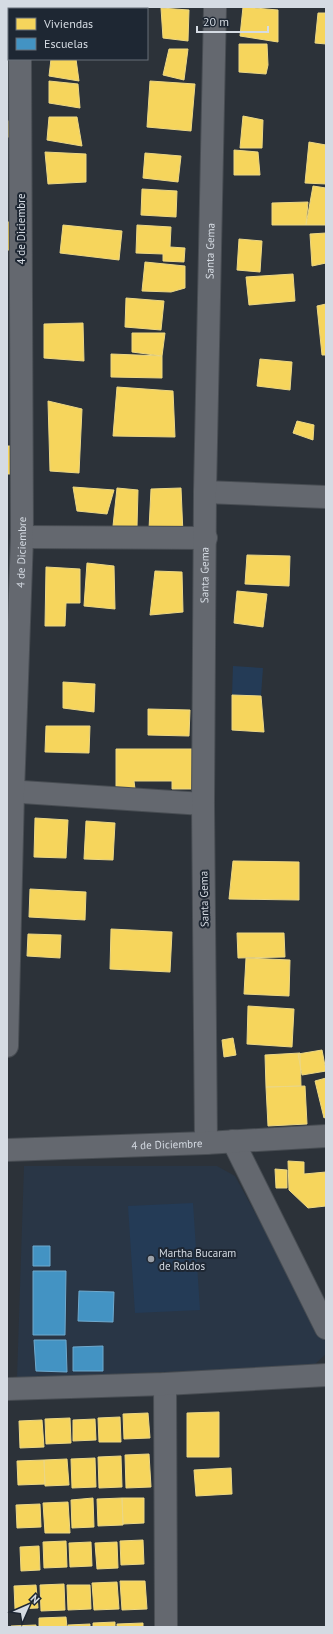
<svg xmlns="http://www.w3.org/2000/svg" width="333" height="1634" font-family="'PT Sans',sans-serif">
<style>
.built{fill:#293646}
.green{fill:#243b56}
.homes{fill:#f6d55c;stroke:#ecd784}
.schools{fill:#4393c3;stroke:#6fa9cd}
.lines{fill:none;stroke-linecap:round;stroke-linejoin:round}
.street-casing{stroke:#484d53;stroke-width:24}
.street{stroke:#64686f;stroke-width:22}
.poi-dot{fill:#9aa0a8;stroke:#1e2733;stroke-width:1.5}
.labels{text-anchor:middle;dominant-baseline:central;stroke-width:4;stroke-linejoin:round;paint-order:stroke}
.street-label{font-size:11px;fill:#d5dbe3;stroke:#1e2733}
.poi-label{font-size:11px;fill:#d5dbe3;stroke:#1e2733;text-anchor:start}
</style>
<rect width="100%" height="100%" fill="#2c3239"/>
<path class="built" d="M24 1166H217L235 1176 325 1341 326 1354 313 1366 17 1378Z"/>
<path class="green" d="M233 666 263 668 261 696 232 695Z
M193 1203 200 1310 135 1313 128 1206Z"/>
<path class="homes" d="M7 7H11L9 9V59H13V61H7Z
M102 7H123V9H101Z
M243 7 278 10V42L240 36Z
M161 8 189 10 188 41 163 38Z
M318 13H326V44L315 43Z
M239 44H267L268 65 266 74 239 72Z
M169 49H188L184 80 163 75Z
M51 59H76L79 81 49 76Z
M49 81 78 84 80 108 49 103Z
M150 81 195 84 191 131 147 127Z
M243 116 263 120 262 148H240Z
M49 117H77L82 146 47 140Z
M7 121H13L14 137H7Z
M309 142 326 145V184L305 183Z
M234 150 258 152 260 175H234Z
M45 152 86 154V182L48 184Z
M145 153 181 156 178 182 143 178Z
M313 186 326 188V225H306Z
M142 189 177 191 176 217 141 215Z
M308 202 306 225H272V203Z
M7 222H12L14 250H7Z
M63 225 122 231 119 260 60 253Z
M137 225 171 227 170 247 185 248 184 262 163 261V254L136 253Z
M326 233V263L312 266 310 234Z
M239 239 262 241 260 272 237 270Z
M145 262 185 266V288L171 292 142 291Z
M293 274 295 301 249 305 246 277Z
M126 298 164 301 161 330 125 327Z
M326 304V355H322L317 306Z
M83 323 84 361 44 358V324Z
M132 333H165L162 356 132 352Z
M111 354 162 356V378L111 377Z
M260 359 292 362 290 390 257 386Z
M117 387 173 391 175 437 113 436Z
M48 401 82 409 79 473 50 471Z
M297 421 314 425 313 440 293 433Z
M7 446H11L10 474H7Z
M73 487 114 490 107 514 77 511Z
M117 488 138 490 137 527 113 526Z
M181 488 183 534 149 529 151 489Z
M247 555 290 556 289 586 245 584Z
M87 563 114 566 115 609 84 606Z
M46 567 80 569V603H66L65 626H45Z
M155 571 182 572 183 612 150 615Z
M237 591 267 594 263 627 234 623Z
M63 682 95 684 94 712 63 708Z
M232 695 261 696 264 732 232 730Z
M148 709 190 710 189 736 148 735Z
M46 726H90L89 753 45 752Z
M116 749H192V789H172V781H134L135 789H116Z
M35 818 68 820 66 858 34 857Z
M86 821 115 823 113 860 84 859Z
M233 861 299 862V900L229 899Z
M30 889 86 892 85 920 29 917Z
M111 929 172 932 170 972 110 969Z
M237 933H284L285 957 238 958Z
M28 934 61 935 60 958 27 956Z
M246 958 290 960 289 996 244 994Z
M248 1006 294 1009 292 1047 247 1044Z
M233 1038 236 1055 224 1057 222 1040Z
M322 1050 326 1071 302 1075 298 1054Z
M300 1053 301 1086 266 1087 265 1055Z
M326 1078V1117L324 1118 315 1081Z
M305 1086 307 1124 268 1126 266 1087Z
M288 1161 304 1162V1174L326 1172V1206L308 1208 289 1190Z
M275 1169 287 1170V1188H276Z
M219 1412V1457H187V1413Z
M148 1413 150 1438 124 1439 123 1414Z
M120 1417 121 1442H99L98 1418Z
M70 1418 71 1443 46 1444 45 1419Z
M95 1419 96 1440 73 1441V1420Z
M42 1420 44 1447 20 1448 19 1421Z
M149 1454 151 1487 126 1488 125 1455Z
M121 1456 122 1487 99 1488 98 1457Z
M95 1458 96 1487 72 1488 71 1459Z
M67 1459 69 1485 45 1486 44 1460Z
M44 1460 45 1484 18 1485 17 1461Z
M231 1468 232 1494 196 1496 194 1470Z
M93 1498 94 1527 72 1528 71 1500Z
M122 1498 123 1525 98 1526 97 1499Z
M122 1498H144V1523L123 1524Z
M68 1502 70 1533H45L43 1503Z
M40 1504 41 1527 17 1528 16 1505Z
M143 1540 144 1564 121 1565 120 1541Z
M66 1541 67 1567 44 1568 43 1542Z
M91 1542 92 1566 70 1567 69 1543Z
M117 1542 118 1568 97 1569 95 1543Z
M39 1546 40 1570 21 1571 20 1547Z
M120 1581H145L147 1609 122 1610Z
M117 1582 119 1609 94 1610 92 1583Z
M64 1584 65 1610 41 1611 40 1585Z
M36 1585 38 1608 15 1609 14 1586Z
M67 1585H90L91 1609 68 1610Z
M66 1617 67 1627H39V1618Z
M115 1622V1627H93V1623Z
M143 1623V1627H117V1624Z
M90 1624V1627H68V1625Z
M36 1625V1627H11V1626Z"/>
<path class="schools" d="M33 1246H50V1266H33Z
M33 1271H66L65 1335H33Z
M79 1291 114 1292 113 1322 78 1321Z
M34 1340H66L67 1372 36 1371Z
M103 1346V1371H73V1347Z"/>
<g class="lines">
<defs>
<g id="street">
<path d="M19 7V9"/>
<path d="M205 492 326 497"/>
<path d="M22 537 206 538"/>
<path d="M7 791 203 804"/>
<path id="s1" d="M7 1046 13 792 22 537 20 59"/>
<path d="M233 1141 326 1328"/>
<path id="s2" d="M206 1143 203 804 205 492 215 7"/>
<path id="s3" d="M7 1150 206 1143 326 1136"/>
<path d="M165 1384 166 1627"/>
<path d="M7 1389 165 1384 326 1375"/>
</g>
</defs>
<use href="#street" class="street-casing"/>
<use href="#street" class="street"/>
</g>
<circle class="poi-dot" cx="151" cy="1259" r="4"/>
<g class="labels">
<g class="street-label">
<text transform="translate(21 229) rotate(-90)">4 de Diciembre</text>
<text stroke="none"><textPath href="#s2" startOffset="892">Santa Gema</textPath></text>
<text stroke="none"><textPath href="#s1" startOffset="494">4 de Diciembre</textPath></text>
<text stroke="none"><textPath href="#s2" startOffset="568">Santa Gema</textPath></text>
<text transform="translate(204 899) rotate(-91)">Santa Gema</text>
<text stroke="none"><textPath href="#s3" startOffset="160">4 de Diciembre</textPath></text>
</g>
<g class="poi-label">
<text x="159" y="1253">Martha Bucaram<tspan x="159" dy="13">de Roldos</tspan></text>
</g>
</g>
<rect width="333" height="1634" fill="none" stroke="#d5dbe3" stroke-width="16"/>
<rect x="8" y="8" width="140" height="52" fill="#1e2733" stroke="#676f79"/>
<rect x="16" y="18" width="20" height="12" fill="#f6d55c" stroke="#676f79"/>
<text x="44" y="28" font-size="12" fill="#d5dbe3">Viviendas</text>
<rect x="16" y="38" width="20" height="12" fill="#4393c3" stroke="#676f79"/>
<text x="44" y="48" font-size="12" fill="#d5dbe3">Escuelas</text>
<g transform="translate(28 1606) rotate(45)" stroke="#1e2733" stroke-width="3" paint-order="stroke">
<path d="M0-3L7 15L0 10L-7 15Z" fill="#d5dbe3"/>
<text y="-6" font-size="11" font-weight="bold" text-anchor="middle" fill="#d5dbe3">N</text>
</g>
<path d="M197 26v6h71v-6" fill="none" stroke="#d5dbe3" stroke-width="2"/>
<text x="203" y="26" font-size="12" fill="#d5dbe3" stroke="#1e2733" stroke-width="3" paint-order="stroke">20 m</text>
</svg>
